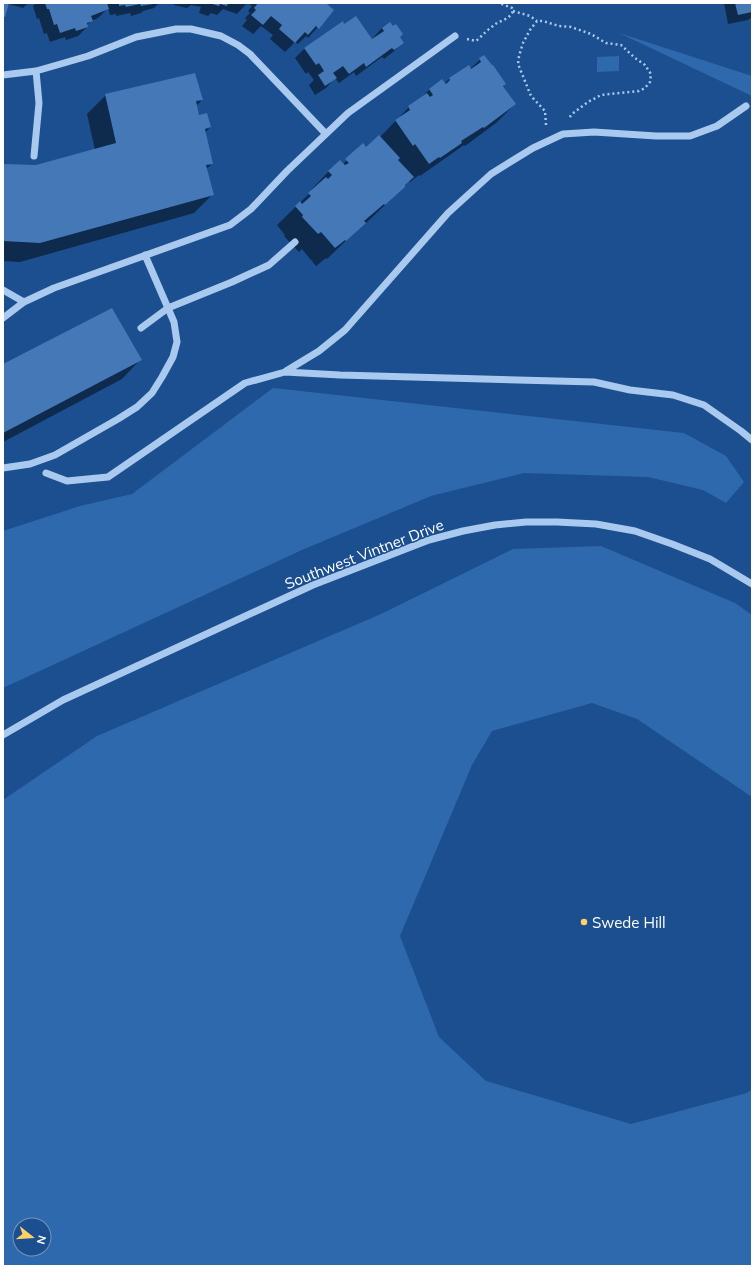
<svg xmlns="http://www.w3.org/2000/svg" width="755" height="1269" font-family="Mulish,sans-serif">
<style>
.green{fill:#2e69ad;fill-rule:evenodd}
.shadow{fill:#0007}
.building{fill:#4478b7}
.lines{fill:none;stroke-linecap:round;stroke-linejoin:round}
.path{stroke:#a9c9ee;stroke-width:2.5;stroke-dasharray:2 3;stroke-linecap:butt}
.minor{stroke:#a9c9ee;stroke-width:7}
.poi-dot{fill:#ffd166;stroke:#1b4f8f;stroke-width:1.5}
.labels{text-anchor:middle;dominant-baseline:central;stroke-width:3;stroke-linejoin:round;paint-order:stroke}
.street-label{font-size:15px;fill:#fff;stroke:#1b4f8f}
.poi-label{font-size:15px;fill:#fff;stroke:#1b4f8f;text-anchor:start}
</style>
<rect width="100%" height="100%" fill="#1b4f8f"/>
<path class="green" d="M619 33 752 76V96Z
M619 56V71L597 72V57Z
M273 388 684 433 726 456 744 482 726 503 703 490 648 477 524 473 431 496 302 550 3 688V531L80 506 132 494Z
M601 546 735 603 752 615V797L637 719 592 703 492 731 472 765 400 936 439 1037 486 1081 631 1124 747 1093 752 1089V1266H3V800L97 736 381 614 513 549ZM20 1225H44V1249H20Z"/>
<path class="shadow" d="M3 3H28L23 8 9 4 7 6 3 18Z
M36 3H159L154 8 143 11 141 13 131 16 130 13 116 16V14L110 15 108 8 98 18 91 21 87 25V27L78 36 66 40 65 37 50 42 47 33 44 34 39 18 37 19 33 6Z
M175 3H247L237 14 223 9 217 15 211 13 208 16 199 13 201 7 191 5 187 8 174 5Z
M251 3H326L333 10 308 38 306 36 298 44 295 42 285 52 270 39 273 35 261 26 253 34 242 26 247 20 245 18 250 13 248 11 252 6 250 5Z
M724 3H752V17L748 20 728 24Z
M344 25 371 40 382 28 399 37 403 42 393 52 384 59 382 57 356 76 354 72 339 83 335 78 326 88 315 95 309 85 314 80 308 72 306 74 295 58 305 48Z
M484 56 515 104 496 123 465 146 464 145 420 176 419 175 410 182 409 181 385 205 366 223 365 222 327 259 326 258 316 266 302 249 299 252 284 236 285 235 277 225 312 191 311 190 329 171 343 164 363 145 366 148 380 137 409 107 420 99 430 89 444 84 449 79 468 66 470 69Z
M106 95 202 100 196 106 199 116 210 127 205 133 212 164 206 169 213 194 194 213 20 262 3 261V165L36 166 95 150 87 114Z
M140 360 122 379 3 442V365Z"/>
<path class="building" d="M3 3H9L5 17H3Z
M45 3H107L109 9 91 16 93 21 87 23 88 27 76 31 75 28 60 33 57 24 54 25 49 9H47Z
M119 3H153V4L141 6 140 4 126 7 125 5 119 6Z
M209 3H228L227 6 220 4 219 6Z
M258 3H326L334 10 319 29 316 26 308 35 305 32 295 43 279 29 282 25 271 16 263 25 251 15 256 10 254 8Z
M735 3H752V12L738 15Z
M356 16 372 39 384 31 382 28 390 22 393 26 396 24 403 34 400 37 404 43 394 50 392 48 366 67 364 63 349 74 343 66 333 73 337 78 325 86 318 75 324 71 319 63 316 65 304 48 343 21 344 24Z
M484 55 492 65H493L506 84 503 86 516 104 484 128 483 127 461 141 462 143 440 158 439 157 429 164 415 144 413 146 395 120 410 110 408 106 427 93 430 97 433 95 429 89 442 79 446 84 450 80 449 78 469 65 471 69 481 62 479 58Z
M195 73 203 100 196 101 199 115 207 113 211 127 205 129 213 164 206 165 214 195 40 243 3 241V164L36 165 116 143 105 94Z
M379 135 400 158 398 160 414 177 405 185V187L385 205 384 204 364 221 366 223 346 241 345 240 335 248 321 232 318 234 302 217 303 215 295 206 300 201 302 204 311 196 308 193 326 177 328 179 332 175 328 171 340 160 345 165 349 163 345 159 363 143 366 147Z
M112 308 142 360 3 433V364Z"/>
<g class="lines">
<path class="path" d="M513 11 530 16 537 21
M467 39 476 41C482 36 487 30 493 26 499 20 510 20 513 11L512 8 499 3
M546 125 545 111 531 96 518 64 519 56 523 43 530 30 537 21H543L559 26 571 27 591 34 606 43 621 45 635 58 645 65 651 74 650 82 645 88 639 91 601 95 588 102 572 114 569 118"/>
<path class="minor" d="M3 75 36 71 64 63 88 56 136 37 176 29H191L221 36 238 45 250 54 326 134
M34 156 39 103 36 71
M3 290 24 302
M3 318 24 302 54 288 230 225 251 209 287 171 348 113 455 36
M141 328 168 308 232 282 269 265 295 242
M286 371 319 351 345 330 448 213 491 174 533 148 563 134 594 132 656 136H690L717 126 746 106
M3 468 30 464 55 455 118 419 137 407 152 393 162 377 173 357 177 342 174 322 145 255
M46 473 67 481 108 477 245 383 285 372 340 375 594 382 630 390 673 395 704 405 741 431 752 440
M3 735 63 700 313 585 429 540 463 531 495 525 526 522H557L596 524 635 531 672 544 710 559 752 584"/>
</g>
<circle class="poi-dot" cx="584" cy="922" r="4"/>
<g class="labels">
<g class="street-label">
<text transform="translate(364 554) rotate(-21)">Southwest Vintner Drive</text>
</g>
<g class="poi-label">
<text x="592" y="922">Swede Hill</text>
</g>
</g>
<rect width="755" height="1269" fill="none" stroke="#ffffff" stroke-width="8"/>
<g transform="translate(32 1237) rotate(107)"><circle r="19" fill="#1b4f8f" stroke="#7695bc"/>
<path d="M0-3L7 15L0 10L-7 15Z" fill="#ffd166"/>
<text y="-6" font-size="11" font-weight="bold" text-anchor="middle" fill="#ffffff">N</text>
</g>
</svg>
